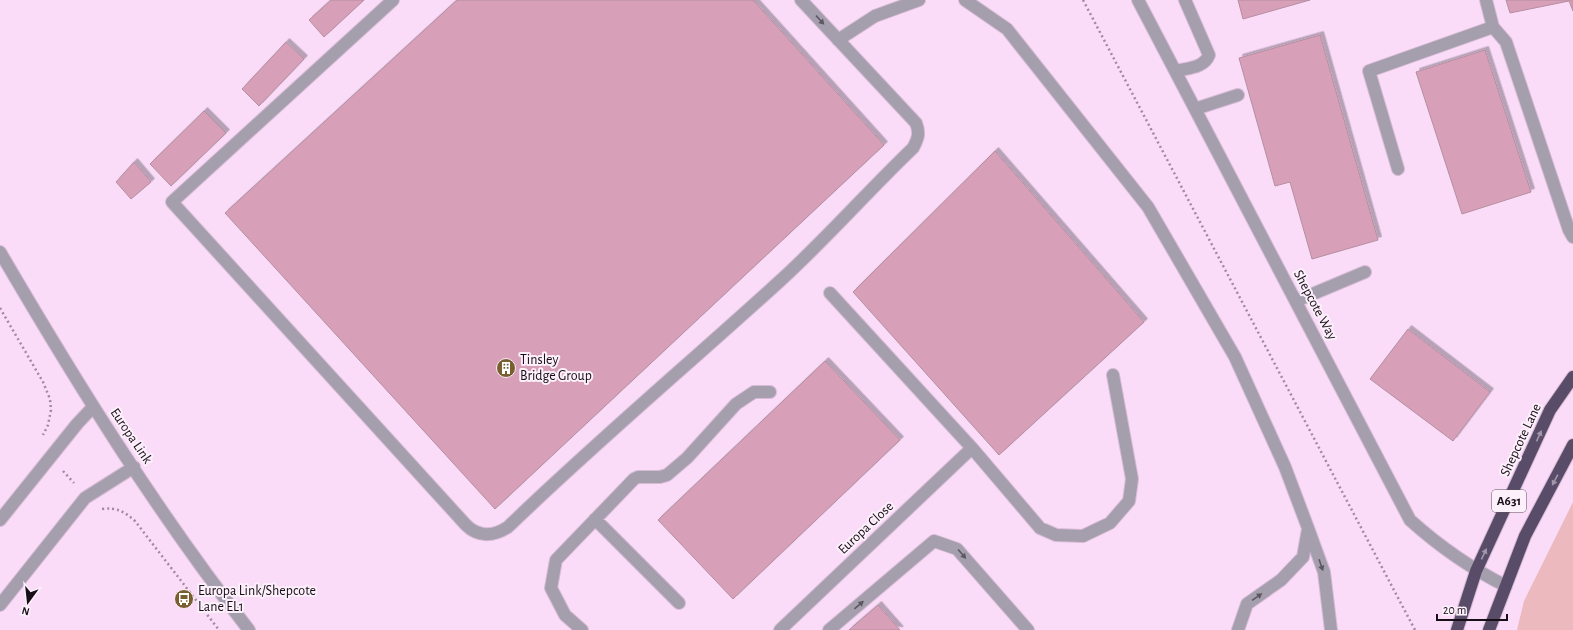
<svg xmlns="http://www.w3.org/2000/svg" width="1573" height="630" font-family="'Alegreya Sans',sans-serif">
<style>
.green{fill:#ebb9be}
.building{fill:#d89fb9;stroke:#b48fa0;filter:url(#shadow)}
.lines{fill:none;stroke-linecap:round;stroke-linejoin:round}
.minor-casing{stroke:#d6bbd5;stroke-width:14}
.highway-casing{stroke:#d6bbd5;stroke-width:14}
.path{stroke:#a08a9f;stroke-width:2.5;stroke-dasharray:2 3;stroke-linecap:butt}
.minor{stroke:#a49ead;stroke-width:12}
.highway{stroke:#594c69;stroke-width:12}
.oneway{fill:#5e5662}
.oneway2{fill:#a296ab}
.labels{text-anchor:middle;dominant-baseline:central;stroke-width:4;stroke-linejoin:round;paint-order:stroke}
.shield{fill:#fcf0fb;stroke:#5c525b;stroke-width:1}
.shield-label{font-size:13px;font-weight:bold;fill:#180e17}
.street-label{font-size:14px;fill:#180e17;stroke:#fcf0fb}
.poi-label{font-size:14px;fill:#180e17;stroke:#fcf0fb;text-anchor:start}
</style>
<defs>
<filter id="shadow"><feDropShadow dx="3.5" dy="-3.5" stdDeviation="0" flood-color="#0004"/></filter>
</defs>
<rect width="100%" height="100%" fill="#fadcf9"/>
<path class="green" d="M1573 502V630H1517L1524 601Z"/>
<path class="building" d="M331 0H364L324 37 309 20Z
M457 0H753L884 145 495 509 225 213Z
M1238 0H1310L1243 19Z
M1506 0H1573V11L1569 1 1510 13Z
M1320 35 1378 240 1312 259 1290 182 1275 186 1239 58Z
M286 42 304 59 259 106 242 89Z
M1485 50 1531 192 1462 214 1416 72Z
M204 111 226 133 171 186 150 164Z
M995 151 1144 322 999 455 853 292Z
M134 162 151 182 131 199 116 182Z
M1408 329 1490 392 1453 441 1370 379Z
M825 361 900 440 733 599 658 520Z
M878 605 900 630H849Z"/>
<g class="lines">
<defs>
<path id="minor" d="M393 0 172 202 466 525C478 537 493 537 508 527 596 442 690 363 781 280 827 238 868 191 913 148 918 139 920 133 916 123L801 0
M965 0 1007 29 1148 207 1235 357 1285 467 1308 528 1324 572 1331 630
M1138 0 1410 520C1440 547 1470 568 1506 586
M1486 0 1493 27
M838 40 875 16 919 0
M1176 71C1188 68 1204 68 1209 55L1185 0
M1195 109 1238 95
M1398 169 1369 71 1493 27 1506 42 1569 230 1573 237
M0 252C76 382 156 511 249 630
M830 293 972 448 1040 528 1056 535 1083 536 1110 523 1129 501 1132 479 1113 375
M1296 301 1365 272
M595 519 679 603
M0 520 77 424 93 407
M0 605 85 498 134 467
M582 630 565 615 551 588 556 560 634 479 638 477H660L667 475 687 458 736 404 754 392H770
M780 630 972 448
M829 630 934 541 957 549 1028 630
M1238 630 1247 604 1281 580 1303 557 1308 529"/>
<path id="highway" d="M1457 630 1476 571 1550 410 1573 377
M1489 630 1525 536 1573 445"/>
</defs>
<use href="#minor" class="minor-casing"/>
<use href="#highway" class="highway-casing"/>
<path class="path" d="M1083 0 1415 630
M0 308 43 382 50 399 51 410 48 425 43 435
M63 471 74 483
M102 509C117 507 125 512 135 521L219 630"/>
<use href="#minor" class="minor"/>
<use href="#highway" class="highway"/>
</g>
<defs><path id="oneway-solid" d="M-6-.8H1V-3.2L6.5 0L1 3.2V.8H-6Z"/></defs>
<g class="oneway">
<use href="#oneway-solid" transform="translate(820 20) rotate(48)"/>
<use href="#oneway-solid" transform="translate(962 554) rotate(49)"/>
<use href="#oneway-solid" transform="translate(1321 565) rotate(71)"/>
<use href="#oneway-solid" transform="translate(1257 597) rotate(-35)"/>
<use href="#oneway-solid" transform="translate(859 605) rotate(-40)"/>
</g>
<g class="oneway2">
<use href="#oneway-solid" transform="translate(1539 436) rotate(-65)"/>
<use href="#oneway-solid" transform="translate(1555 480) rotate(118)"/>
<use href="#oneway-solid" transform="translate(1484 554) rotate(-65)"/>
</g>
<defs>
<symbol id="building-disc" viewBox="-11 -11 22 22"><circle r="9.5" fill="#795e30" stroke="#fcf0fb"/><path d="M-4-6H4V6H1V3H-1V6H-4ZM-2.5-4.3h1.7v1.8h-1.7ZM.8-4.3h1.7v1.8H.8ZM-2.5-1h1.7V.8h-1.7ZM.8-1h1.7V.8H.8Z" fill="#fff"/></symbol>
<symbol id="bus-disc" viewBox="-11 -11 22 22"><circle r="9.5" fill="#795e30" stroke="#fcf0fb"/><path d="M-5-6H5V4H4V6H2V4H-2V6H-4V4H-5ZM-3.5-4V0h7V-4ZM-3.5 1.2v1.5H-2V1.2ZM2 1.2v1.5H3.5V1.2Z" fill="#fff"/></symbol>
</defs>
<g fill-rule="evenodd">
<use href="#building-disc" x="495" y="357" width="22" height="22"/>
<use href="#bus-disc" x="173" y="588" width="22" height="22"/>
</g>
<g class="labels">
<rect class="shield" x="1492" y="490" width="34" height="22" rx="3"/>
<g class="shield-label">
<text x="1509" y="501">A631</text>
</g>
<g class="street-label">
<text transform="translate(1315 305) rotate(62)">Shepcote Way</text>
<text transform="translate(131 436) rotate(56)">Europa Link</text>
<text transform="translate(1521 440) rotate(-65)">Shepcote Lane</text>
<text transform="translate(866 528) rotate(-43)">Europa Close</text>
</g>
<g class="poi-label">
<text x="520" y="360">Tinsley<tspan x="520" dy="16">Bridge Group</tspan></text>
<text x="198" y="591">Europa Link/Shepcote<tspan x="198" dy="16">Lane EL1</tspan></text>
</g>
</g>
<g transform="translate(28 602) rotate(195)" stroke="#fcf0fb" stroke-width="3" paint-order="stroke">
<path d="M0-3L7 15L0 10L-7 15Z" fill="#180e17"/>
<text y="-6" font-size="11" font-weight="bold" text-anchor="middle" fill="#180e17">N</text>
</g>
<path d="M1437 614v6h70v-6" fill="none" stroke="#180e17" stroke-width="2"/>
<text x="1443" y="614" font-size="12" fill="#180e17" stroke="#fcf0fb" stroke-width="3" paint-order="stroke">20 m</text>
</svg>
